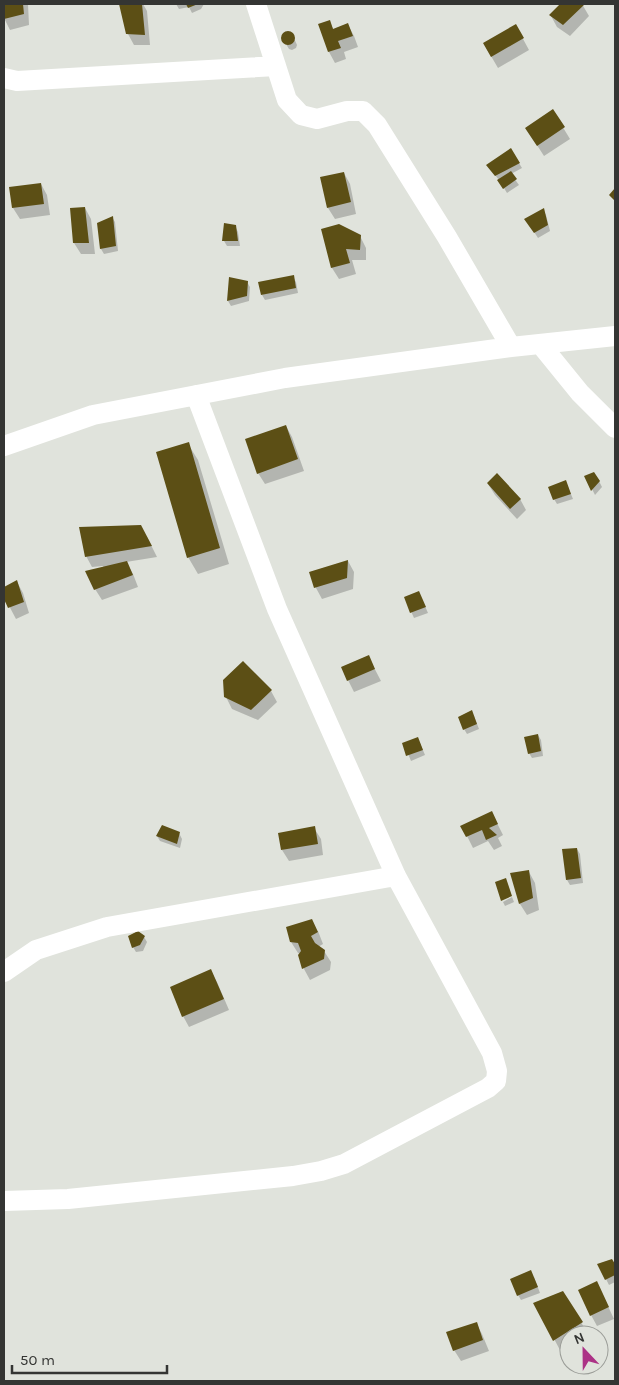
<svg xmlns="http://www.w3.org/2000/svg" width="619" height="1385" font-family="Karla,sans-serif">
<style>
.shadow{fill:#0003}
.building{fill:#5c4f15}
.lines{fill:none;stroke-linecap:round;stroke-linejoin:round}
.minor{stroke:#fff;stroke-width:20}
</style>
<rect width="100%" height="100%" fill="#e0e3dc"/>
<path class="shadow" d="M4 4H28L29 25 10 30 4 18Z
M120 4H143L147 11 150 45H134L128 34Z
M176 4H204L201 9 192 13 189 7 179 9Z
M561 4H582L589 16 570 36 557 27 551 16Z
M329 22 334 30 348 25 354 36 358 47 344 52 346 59 335 63 329 52 320 25Z
M516 26 529 50 498 68 484 44Z
M288 33 293 36 297 45 296 48 292 50 289 49 283 39 284 35Z
M553 111 570 139 544 156 533 139Z
M511 150 522 168 511 174 519 185 507 193 499 180 491 170Z
M344 173 350 184 356 214 335 219 328 208Z
M41 184 47 195 50 215 20 219 13 208 10 188Z
M85 208 91 219 95 254H81L74 243Z
M543 210 546 215 550 231 538 238 529 224Z
M112 217 115 222 118 251 104 254 101 249 99 223Z
M225 224 235 226 238 232 240 246H227L224 241Z
M322 230 360 236 366 248V260H352L356 274 339 279 332 268Z
M293 277 296 282 298 293 265 300 262 295Z
M230 279 247 282 250 287 249 301 231 306 228 301Z
M286 426 292 437 304 471 265 484 258 473Z
M188 444 198 460 229 564 198 574 188 557Z
M586 477 599 481 602 487 595 495Z
M566 482 573 499 557 504 554 499Z
M488 484 520 499 526 510 517 519 495 495Z
M147 537 157 557 126 562 133 574 138 587 102 600 95 589 104 568 103 566 92 567 86 556Z
M348 561 354 572 353 589 322 599 316 588 311 572Z
M17 582 23 593 29 613 16 619 7 602 4 603V588Z
M421 597 428 613 414 618 405 598Z
M368 656 381 681 354 692 342 668Z
M271 691 277 702 258 720 232 709 226 697Z
M474 716 479 729 467 734 464 729Z
M538 735 541 740 543 756 532 758 529 753Z
M420 743 425 755 411 761 404 744Z
M492 813 503 835 498 838 502 846 494 850 488 841 473 848 462 826Z
M314 828 321 839 323 855 289 861 282 850Z
M179 833 182 839 180 848 160 841 157 836Z
M577 849 580 854 583 883 570 885 567 880Z
M529 872 535 883 539 910 527 915 520 904 512 874Z
M512 897 514 902 505 906 503 902Z
M318 931 323 944 318 947 324 951 331 962 330 970 310 980 304 969 300 955 301 954 298 953 291 942Z
M144 937 147 942 143 951 136 952 133 947Z
M211 971 217 982 229 1010 189 1027 183 1016Z
M611 1260 615 1267V1282L609 1285 606 1279Z
M534 1277 540 1293 521 1300 518 1295Z
M597 1283 614 1319 597 1326 591 1315Z
M563 1292 588 1334 569 1335V1346L561 1352 535 1303Z
M476 1323 482 1334 489 1351 461 1361 454 1350Z"/>
<path class="building" d="M4 4H23L24 14 4 19Z
M119 4H142L145 35 126 34Z
M186 4H198L188 8Z
M560 4H585L563 25 549 15Z
M330 20 333 29 348 23 353 36 338 41 341 48 328 52 318 24Z
M516 24 524 38 491 57 483 43Z
M281 38a7 7 0 1 1 14 0a7 7 0 1 1-14 0Z
M553 109 565 127 537 146 525 128Z
M511 148 520 163 495 176 486 165Z
M511 171 517 179 503 189 497 180Z
M344 172 351 202 327 208 320 177Z
M41 183 44 204 12 208 9 187Z
M615 188V201L609 195Z
M85 207 89 243H73L70 208Z
M544 208 548 225 534 233 524 219Z
M113 216 116 246 100 249 97 223Z
M224 223 236 225 238 241H222Z
M339 224 361 235 360 250 346 249 350 263 331 268 321 229Z
M294 275 296 288 261 295 258 282Z
M229 277 248 281 247 296 227 301Z
M286 425 298 459 257 474 245 439Z
M189 442 220 548 187 558 156 452Z
M594 472 600 481 591 491 584 476Z
M497 473 521 499 510 509 487 483Z
M566 480 571 494 553 500 548 487Z
M141 525 152 546 85 557 79 527Z
M348 560 347 578 314 588 309 572Z
M127 561 133 575 94 590 85 571Z
M17 580 24 602 8 608 4 599V587Z
M419 591 426 607 410 613 404 597Z
M369 655 375 669 347 681 341 667Z
M243 661 272 690 251 710 224 697 223 680Z
M472 710 477 724 463 730 458 717Z
M538 734 541 751 528 754 524 737Z
M418 737 423 750 406 756 402 743Z
M492 811 498 824 489 828 497 835 486 840 482 830 466 837 460 826Z
M162 825 180 832 177 844 156 836Z
M315 826 318 844 281 850 278 833Z
M577 848 581 878 566 880 562 849Z
M529 870 533 898 519 904 510 873Z
M506 878 512 896 501 901 495 882Z
M312 919 318 932 311 936 315 943 325 950 324 959 302 969 298 955 301 951 298 943 290 942 286 927Z
M138 931 145 936 140 945 132 948 128 936Z
M211 969 224 999 182 1017 170 987Z
M612 1259 615 1264V1275L605 1280 597 1264Z
M531 1270 538 1287 517 1296 510 1279Z
M597 1281 609 1307 590 1316 578 1290Z
M563 1291 583 1322 553 1341 533 1303Z
M477 1322 483 1340 453 1351 446 1332Z"/>
<g class="lines">
<path class="minor" d="M256 4 287 100 301 115 317 119 347 111H363L377 125 447 237 511 347
M4 78 17 81 276 66
M541 345 580 393 615 428
M4 446 93 415 285 378 511 347 615 336
M4 972 36 950 107 927 396 876
M4 1201 68 1199 293 1176 321 1171 344 1164 488 1088 496 1081 497 1071 492 1053 396 876 277 609 196 395"/>
</g>
<rect width="619" height="1385" fill="none" stroke="#343533" stroke-width="10"/>
<g transform="translate(584 1350) rotate(338)"><circle r="24" fill="#e0e3dc" stroke="#9b9d98"/>
<path d="M0-4L9 19L0 12L-9 19Z" fill="#ac3286"/>
<text y="-8" font-size="14" font-weight="bold" text-anchor="middle" fill="#343533">N</text>
</g>
<path d="M12 1365v8h155v-8" fill="none" stroke="#343533" stroke-width="2.5"/>
<text x="20" y="1365" font-size="15" fill="#343533" stroke="#e0e3dc" stroke-width="4" paint-order="stroke">50 m</text>
</svg>
